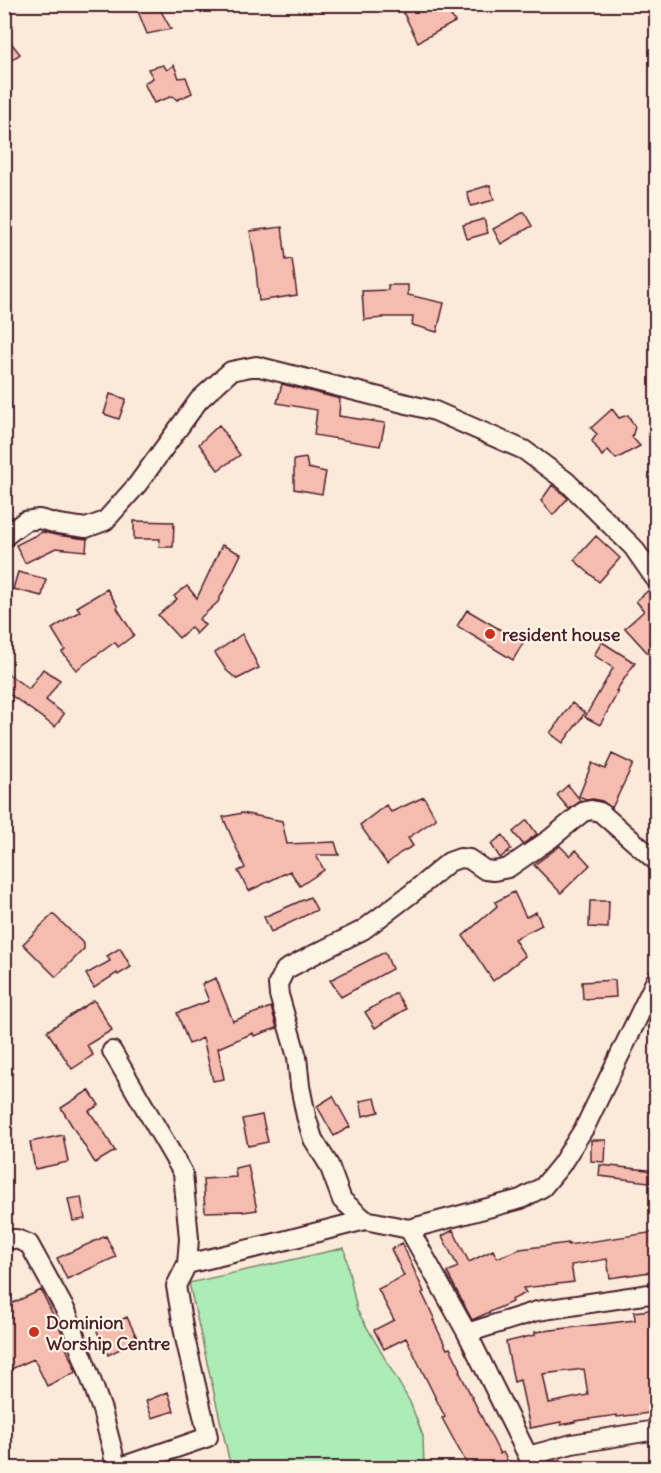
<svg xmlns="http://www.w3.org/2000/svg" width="661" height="1473" font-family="Delius,sans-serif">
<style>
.green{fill:#adedb5;stroke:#7c8670;stroke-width:1.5}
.building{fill:#f7bcb0;stroke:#4a1f2b;stroke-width:1.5;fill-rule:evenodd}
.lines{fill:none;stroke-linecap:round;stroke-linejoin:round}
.minor-casing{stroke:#4a1f2b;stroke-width:22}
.path{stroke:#4a1f2b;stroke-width:3;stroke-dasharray:4.5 4.5;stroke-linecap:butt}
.minor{stroke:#fcf5e5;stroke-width:18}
.poi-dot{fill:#c8321e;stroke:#fcf5e5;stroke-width:2}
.labels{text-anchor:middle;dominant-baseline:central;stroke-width:4.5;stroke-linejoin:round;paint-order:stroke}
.poi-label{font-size:18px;font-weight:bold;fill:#4a1f2b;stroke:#fcf5e5;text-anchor:start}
</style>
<rect width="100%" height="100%" fill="#fbeada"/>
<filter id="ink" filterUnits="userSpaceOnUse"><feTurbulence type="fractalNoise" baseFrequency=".0167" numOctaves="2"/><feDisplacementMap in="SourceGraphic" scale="12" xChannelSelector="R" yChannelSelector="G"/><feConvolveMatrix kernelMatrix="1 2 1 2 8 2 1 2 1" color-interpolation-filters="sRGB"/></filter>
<g filter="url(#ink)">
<path class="green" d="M344 1248 357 1310 410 1402 423 1436 424 1468H231L189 1283Z"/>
<path class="building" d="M135 4H157L171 29 147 34Z
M399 4H444L455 22 418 42Z
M4 34 20 54 4 65Z
M163 65 167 70 174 65 179 78 186 77 192 93 177 100 173 96 154 103 144 83 153 78 148 69Z
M490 185 494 200 471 206 467 192Z
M524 212 532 226 501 244 493 229Z
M484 219 488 233 467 239 463 225Z
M282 227 286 260 292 259 297 295 259 301 255 260 250 231Z
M388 285H408V295L444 303 437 332 412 325 413 317H382L383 318 364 320 362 291 388 290Z
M282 384 340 399 339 416 385 423 380 446 314 435 317 410 277 403Z
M110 394 126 399 119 419 104 414Z
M612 409 619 418 628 415 635 427 632 437 640 446 616 459 608 450 602 456 592 441 597 434 591 428Z
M219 425 240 455 218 470 199 444Z
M306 458 308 468 326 472 322 494 294 489V460Z
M552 485 568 498 553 515 541 501Z
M134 521 174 522 173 547H159L160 539H134Z
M42 532 56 535 87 539 86 551 56 548 25 563 16 545Z
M596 536 620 558 599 582 574 560Z
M222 545 241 554 218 602 199 619 205 625 196 634 191 627 179 638 158 615 177 599 174 596 187 586 197 598Z
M18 572 46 579 42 596 13 589Z
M107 589 118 607 117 608 134 635 118 647 115 642 76 670 62 652 65 650 52 629 80 611 77 607Z
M650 589 657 597V626L652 621 649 624 657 636V663L625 628 644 611 636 601Z
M467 610 523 643 513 660 457 626Z
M242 634 259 668 237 679 227 671 215 653Z
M602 642 635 663 616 691 618 692 600 725 585 717 613 668 594 655Z
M43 669 60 680 46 700 64 714 55 727 4 690V671L29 689Z
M572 703 585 713 563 743 550 733Z
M612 754 633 764 612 808 602 801 593 799 587 800 579 796 592 763 605 769Z
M568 785 581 801 569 809 557 795Z
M424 797 436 819 408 838 413 846 400 853 387 864 360 825 386 805 391 812Z
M242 813 282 821 287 844 335 842 339 855H316L324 870 300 886 290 871 249 891 238 871 245 868 223 817Z
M527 820 537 834 523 844 513 832Z
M503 835 511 849 500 858 491 844Z
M560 846 570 856 576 850 590 865 561 893 534 865Z
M514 892 526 917 536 912 542 925 514 939 525 956 493 981 463 936 497 906 495 902Z
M310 897 317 910 271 932 264 917Z
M590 901H609L608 928 589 927Z
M53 914 84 944V949L56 977 23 944Z
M120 948 131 967 118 975 117 973 94 988 86 974 110 961 107 956Z
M385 952 392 969 341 997 330 980Z
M216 978 233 1021 271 1007 277 1028 254 1036 253 1033 218 1048 224 1079 213 1081 203 1038 189 1044 177 1013 209 1001 202 984Z
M615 980 616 997 583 999 582 982Z
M396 993 406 1009 375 1028 365 1012Z
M94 1000 112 1030 87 1045 93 1055 72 1069 47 1031Z
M89 1090 99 1105 89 1111 106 1135V1136L115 1151 95 1163 61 1108Z
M333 1096 350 1127 334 1136 317 1106Z
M375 1098 379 1112 363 1116 360 1101Z
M262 1115 268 1142 248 1146 242 1119Z
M63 1135 68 1162 35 1169 30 1142Z
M591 1140H606L605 1162 591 1161Z
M248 1165 257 1210 243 1212V1211L205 1212 203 1179 236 1177 235 1168Z
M600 1165 657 1171V1183L599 1176Z
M81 1197 85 1219 73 1221 68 1199Z
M453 1230 469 1262 493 1250 497 1258 520 1249 568 1243V1245L655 1232 657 1271 610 1278 607 1259 571 1265 574 1282 523 1288 526 1293 511 1300 512 1302 472 1320 447 1272 458 1267 442 1236Z
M106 1236 116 1257 67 1279 57 1258Z
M402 1243 424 1292 422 1293 435 1320H433L447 1349 450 1348 461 1370 459 1371 500 1454 503 1452 511 1468H469L442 1418 445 1417 406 1338 384 1349 374 1330 394 1320 378 1289 404 1276 391 1249Z
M41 1290 63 1335 66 1345H65L76 1372 47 1386 34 1359 4 1372V1307Z
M657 1309V1412L617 1417V1415L575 1421V1422L561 1425V1422L530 1428 520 1380 514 1382 506 1342 535 1335V1332L635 1320 634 1312ZM584 1369 588 1395 549 1403 543 1374Z
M127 1317 138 1340 108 1355 97 1331Z
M168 1392 174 1411 152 1418 146 1401Z"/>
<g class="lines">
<defs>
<path id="minor" d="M4 538 8 534 25 521 39 519 58 524 86 528 105 521 137 485 199 400 231 371 256 366 435 411 524 450 566 481 633 547 656 580
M112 1051 183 1173 189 1239 187 1264 176 1286 185 1338 208 1437 118 1468
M365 1220 342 1200 329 1165 313 1139 306 1116 300 1086 297 1057 279 995 278 984 285 970 315 954 363 930 412 893 449 862 460 858 469 859 485 870 494 871 508 868 550 839 583 812 591 810 600 812 656 861
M409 1229 521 1199 543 1187 561 1165 585 1127 656 980
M4 1239H16L29 1244 67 1313 102 1410 113 1452 115 1468
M187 1264 275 1243 365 1220 409 1229 467 1333
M528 1456 572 1444 656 1430
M534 1468 467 1333 537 1311 656 1293"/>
</defs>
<use href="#minor" class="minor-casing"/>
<path class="path" d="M4 1448 13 1468"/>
<use href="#minor" class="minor"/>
</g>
</g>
<g class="poi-dot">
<circle cx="490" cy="634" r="6"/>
<circle cx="34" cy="1332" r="6"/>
</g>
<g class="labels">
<g class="poi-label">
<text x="502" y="634">resident house</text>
<text x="46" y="1322">Dominion<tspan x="46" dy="21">Worship Centre</tspan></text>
</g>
</g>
<rect width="661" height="1473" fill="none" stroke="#fcf5e5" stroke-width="24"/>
<rect x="12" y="12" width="637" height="1449" fill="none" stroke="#4a1f2b" stroke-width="2" filter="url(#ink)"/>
</svg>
